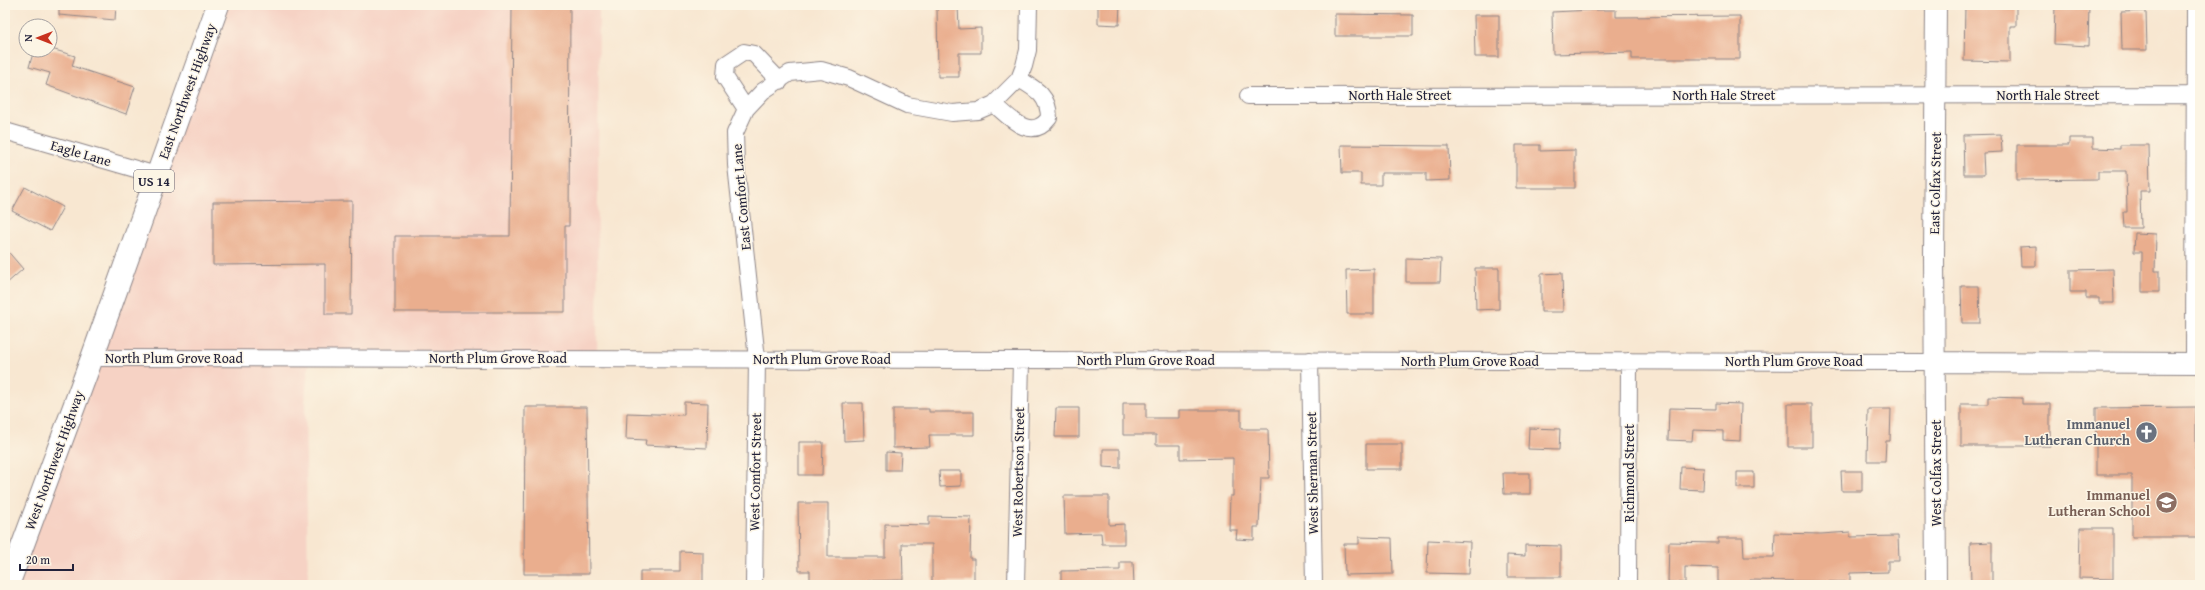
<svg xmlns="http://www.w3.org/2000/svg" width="2205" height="590" font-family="'Gentium Book Plus',serif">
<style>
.built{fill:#f6d2c4}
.building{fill:#eaae8e}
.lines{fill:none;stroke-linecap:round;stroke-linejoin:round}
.minor-casing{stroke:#8d8486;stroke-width:18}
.tertiary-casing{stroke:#8d8486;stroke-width:22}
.primary-casing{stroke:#8d8486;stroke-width:24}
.minor{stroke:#fff;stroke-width:16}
.tertiary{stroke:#fff;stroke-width:20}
.primary{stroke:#fff;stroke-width:22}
.labels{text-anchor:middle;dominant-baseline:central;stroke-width:3;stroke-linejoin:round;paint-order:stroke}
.shield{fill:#fcf5e5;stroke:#63616e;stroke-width:1}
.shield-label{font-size:13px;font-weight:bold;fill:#22223b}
.street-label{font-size:14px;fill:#22223b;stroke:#fcf5e5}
.worship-label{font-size:14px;font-weight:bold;fill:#5b616d;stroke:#fcf5e5;text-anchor:end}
.education-label{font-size:14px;font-weight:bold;fill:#785e54;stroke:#fcf5e5;text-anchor:end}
</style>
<rect width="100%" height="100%" fill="#fcf5e5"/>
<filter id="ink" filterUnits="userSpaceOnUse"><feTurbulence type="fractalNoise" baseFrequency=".025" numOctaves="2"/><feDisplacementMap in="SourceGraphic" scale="8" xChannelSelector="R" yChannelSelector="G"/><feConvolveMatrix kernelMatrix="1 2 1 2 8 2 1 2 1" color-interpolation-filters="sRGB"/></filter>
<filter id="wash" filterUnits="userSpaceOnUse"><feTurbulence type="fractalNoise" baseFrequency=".012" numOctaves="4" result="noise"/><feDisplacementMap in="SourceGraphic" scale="16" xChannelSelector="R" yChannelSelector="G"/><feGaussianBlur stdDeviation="0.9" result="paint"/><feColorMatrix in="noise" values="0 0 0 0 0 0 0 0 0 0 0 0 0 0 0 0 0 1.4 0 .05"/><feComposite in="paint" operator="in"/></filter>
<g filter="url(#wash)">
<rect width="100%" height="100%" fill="#f8e7d1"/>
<path class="built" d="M218 5H599L597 359 309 358 305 400 308 582 236 585H8Z"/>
<g id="blocks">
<path class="building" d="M59 5H116L115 20 59 15Z
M937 5H958L959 29 981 28V53H959V77H938Z
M1098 5H1120L1119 25 1098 24Z
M1965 5H2016V26H2010V62L1964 61Z
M2055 5H2089L2088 46 2054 44Z
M512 6H570L569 226H565V312H395V236H510Z
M1592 10H1616V17L1740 16V59H1632V52L1553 54 1552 12Z
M2146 11 2147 50H2122L2121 12Z
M1335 14 1413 15V36H1335Z
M1474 15H1499V57H1475Z
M34 50H55L75 56 72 66 135 87 126 114 46 85 50 73 29 67Z
M2001 134 2002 152 1983 153 1984 175H1964L1963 135Z
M2069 138H2093V148L2120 149V145H2149L2150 191H2140L2141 228H2124L2123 212H2127L2126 171H2098V179L2017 180V145H2069Z
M1341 145 1449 146 1450 180 1426 181V173H1381V185H1361V173H1342Z
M1516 145H1540V151L1575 150V188H1516Z
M25 187 63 207 50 231 12 211Z
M352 201 351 314H325V264L213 265V202Z
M2135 233 2156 234 2155 271H2159V292H2142V252H2134Z
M2036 246V266H2021L2020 247Z
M5 248 23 269 5 285Z
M1406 258 1441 259 1440 282H1406Z
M1475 268H1499V309L1476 310Z
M1374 269V314H1347L1346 270Z
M2113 269 2114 303H2099V298H2086V292H2070V270Z
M1562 273 1563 312H1541V274Z
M1961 286H1979L1980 323H1962Z
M1988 397 2022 398V404H2050V446H1961V404H1988Z
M684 402 708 403 707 448 645 445 646 440 626 439 627 413 684 415Z
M843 403H863L864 440 844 441Z
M1123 403H1146V418H1179V410H1241V429H1268L1269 478H1261L1259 527H1254V540L1236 539 1237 530H1229L1230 496H1233V458L1180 459V445H1156V435H1123Z
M1716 403 1741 404 1740 441 1723 440V431L1693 430 1692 441 1668 440 1669 408 1716 409Z
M1788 404H1812V447H1788Z
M525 407H587L589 574H524Z
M2196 407V470H2200V537H2132V475H2096V408Z
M1056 408H1079V437H1055Z
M893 409H929V412H974V435H929L930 447 893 448Z
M1868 409H1891L1890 441H1886L1885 461H1867Z
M1529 428 1560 429 1559 450 1528 449Z
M799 442H823L822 475H799Z
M1366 444H1402V469H1366Z
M1103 449H1120V468L1103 467Z
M886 452 901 453 900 470H886Z
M1681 467 1704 468 1703 490 1680 489Z
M939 471H961V486L940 487Z
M1841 471H1862V491H1842Z
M1737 472H1754V488H1737Z
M1503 473H1530V494H1504Z
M1064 496H1109V525L1124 524V544H1102L1101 533 1065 534Z
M798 503H828V557H885V524L929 525V516L971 517 970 559H974V582H932V544H902L903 580 868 581V585H810V571H799Z
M2080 528H2113V579L2079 578Z
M1850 532V537L1898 536 1899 561H1888V572L1850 573V582L1750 580V585H1718V568L1685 567V583L1668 582 1669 542 1718 543V538H1743L1744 557H1774L1775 533 1821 534Z
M1359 537 1392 538 1393 574 1345 575 1344 544H1359Z
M1428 540 1470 542 1469 574 1427 573Z
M1992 542V585H1971L1970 543Z
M1525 545 1561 546V577H1507V555L1525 556Z
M680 551 703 552V585H640V571H680Z
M1120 562H1133L1134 584 1061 585V571L1120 570Z"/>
</g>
</g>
<g filter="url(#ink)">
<use href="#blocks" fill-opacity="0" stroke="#8d8486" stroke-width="1"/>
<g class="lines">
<defs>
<path id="minor" d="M1248 96 2200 95
M994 104C1010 118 1031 142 1049 118 1049 96 1036 89 1019 79
M746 109 725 77 726 64 744 52 754 54 780 81
M5 131 156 175
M92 358 1936 362
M1310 360 1314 585
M2194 363 2195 5
M754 585 757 359 736 165 735 133 746 109 763 91 790 73 821 70 849 78 907 105 952 113 978 111 994 104 1019 79 1024 66 1028 50 1029 5
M1016 585 1021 360
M1628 585 1629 361"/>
<path id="tertiary" d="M1936 5 1934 255 1936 585
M1936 362 2200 363"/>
<path id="primary" d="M8 585 92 358 218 5"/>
</defs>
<use href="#minor" class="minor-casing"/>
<use href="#tertiary" class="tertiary-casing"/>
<use href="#primary" class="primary-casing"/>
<use href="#minor" class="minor"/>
<use href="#tertiary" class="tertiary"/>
<use href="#primary" class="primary"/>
</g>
</g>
<defs>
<symbol id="church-disc" viewBox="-11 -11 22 22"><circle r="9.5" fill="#6b7280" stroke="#fcf5e5"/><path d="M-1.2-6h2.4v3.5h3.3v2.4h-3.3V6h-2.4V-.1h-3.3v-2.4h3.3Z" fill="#fff"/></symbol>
<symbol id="school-disc" viewBox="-11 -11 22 22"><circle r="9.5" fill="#8d6e63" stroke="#fcf5e5"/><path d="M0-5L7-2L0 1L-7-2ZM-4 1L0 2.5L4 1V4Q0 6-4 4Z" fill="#fff"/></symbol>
</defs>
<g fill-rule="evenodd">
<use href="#church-disc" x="2134" y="420" width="25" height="25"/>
<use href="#school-disc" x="2154" y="490" width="25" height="25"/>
</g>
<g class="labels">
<rect class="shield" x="134" y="170" width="40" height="22" rx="3"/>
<g class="shield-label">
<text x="154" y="181">US 14</text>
</g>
<g class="street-label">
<text transform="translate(187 91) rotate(-70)">East Northwest Highway</text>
<text x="1400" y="95">North Hale Street</text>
<text x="1724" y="95">North Hale Street</text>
<text x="2048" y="95">North Hale Street</text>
<text transform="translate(81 153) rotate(16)">Eagle Lane</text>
<text transform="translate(1935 183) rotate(-89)">East Colfax Street</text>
<text transform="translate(741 197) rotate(-95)">East Comfort Lane</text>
<text x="174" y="358">North Plum Grove Road</text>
<text x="498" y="358">North Plum Grove Road</text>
<text x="822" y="359">North Plum Grove Road</text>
<text x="1146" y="360">North Plum Grove Road</text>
<text x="1470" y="361">North Plum Grove Road</text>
<text x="1794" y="361">North Plum Grove Road</text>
<text transform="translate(54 460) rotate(-70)">West Northwest Highway</text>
<text transform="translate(755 472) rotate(-89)">West Comfort Street</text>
<text transform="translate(1018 472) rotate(-89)">West Robertson Street</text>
<text transform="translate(1312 473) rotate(-91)">West Sherman Street</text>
<text transform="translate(1629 473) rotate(-90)">Richmond Street</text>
<text transform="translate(1936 473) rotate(-90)">West Colfax Street</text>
</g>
<g class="worship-label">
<text x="2130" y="424">Immanuel<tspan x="2130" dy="16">Lutheran Church</tspan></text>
</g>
<g class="education-label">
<text x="2150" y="495">Immanuel<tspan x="2150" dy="16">Lutheran School</tspan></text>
</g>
</g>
<rect width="2205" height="590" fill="none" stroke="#fcf5e5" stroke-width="20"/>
<g transform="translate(38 38) rotate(270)"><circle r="19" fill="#fcf5e5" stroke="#a5a1a1"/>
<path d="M0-3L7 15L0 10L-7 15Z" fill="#c8321e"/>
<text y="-6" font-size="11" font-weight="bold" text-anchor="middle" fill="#22223b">N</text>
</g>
<path d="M20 564v6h53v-6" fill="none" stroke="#22223b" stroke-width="2"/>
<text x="26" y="564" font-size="12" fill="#22223b" stroke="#fcf5e5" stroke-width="3" paint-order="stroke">20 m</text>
</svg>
